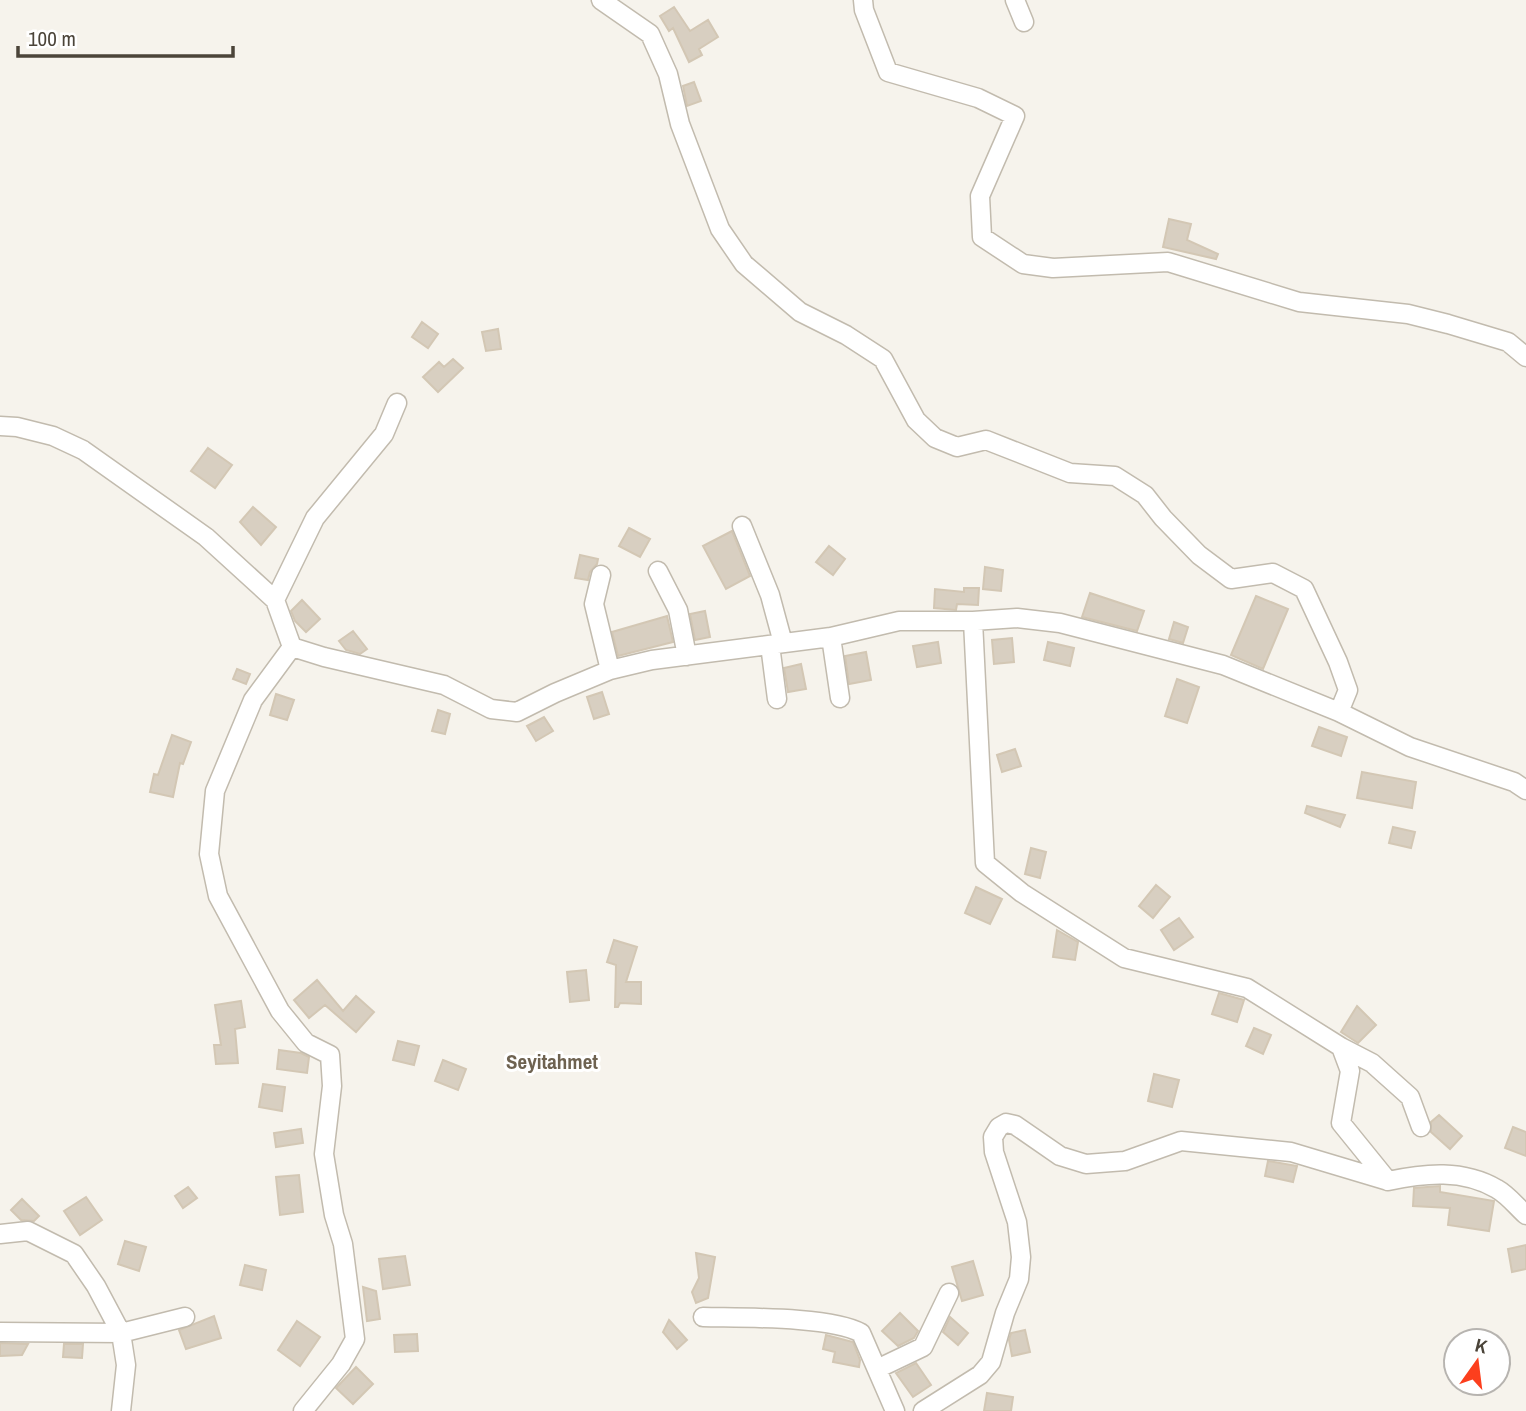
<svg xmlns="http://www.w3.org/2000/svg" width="1526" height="1411" font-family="'Archivo Narrow',sans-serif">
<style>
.building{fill:#d8cfc1;stroke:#d3c7b4;stroke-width:2}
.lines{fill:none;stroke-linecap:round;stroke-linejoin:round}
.minor-casing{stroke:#c2bbae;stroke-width:21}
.minor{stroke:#fff;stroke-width:18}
.labels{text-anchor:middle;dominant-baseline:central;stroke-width:6;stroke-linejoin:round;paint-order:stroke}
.quarter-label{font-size:21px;font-weight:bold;fill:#6e6250;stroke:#fff}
</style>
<rect width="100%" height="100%" fill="#f6f3ec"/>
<path class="building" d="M674 7 690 31 708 20 718 37 699 49 702 55 689 62 673 28 669 31 660 16Z
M694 82 701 101 687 106 683 86Z
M1169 219 1191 224 1187 240 1218 254 1216 259 1163 247Z
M422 322 438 334 428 348 412 337Z
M498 329 501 349 486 351 482 332Z
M453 359 463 368 438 392 423 377 439 362 444 367Z
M208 448 232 465 215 488 191 471Z
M253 507 276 527 261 545 240 522Z
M629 528 650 539 640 557 619 546Z
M732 531 750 576 726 589 703 546Z
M829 546 845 559 833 575 816 562Z
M580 555 598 559 597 564 590 572 588 580 575 578Z
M985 567 1003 570 1001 591 983 589Z
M964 588H979L978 605 957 604 956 610 934 608 935 589 964 592Z
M1090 593 1144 611 1137 631 1082 617Z
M1256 596 1288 609 1263 669 1231 655Z
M302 600 320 619 306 632 295 621 291 611Z
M705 611 710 637 695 640 690 614Z
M667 616 673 642 618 656 612 632Z
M1174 622 1188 627 1183 643 1169 639Z
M353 631 367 649 360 654 346 650 339 641Z
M1012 638 1014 662 994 664 992 640Z
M938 642 941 663 917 667 913 646Z
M1048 642 1074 648 1070 666 1044 660Z
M866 652 871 680 849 684 845 656Z
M801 664 806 689 788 692 784 668Z
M237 669 250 674 246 684 233 679Z
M1177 679 1199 687 1187 723 1165 716Z
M602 692 609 714 594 719 587 697Z
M276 694 294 700 287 720 270 715Z
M438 710 450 714 445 734 432 731Z
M544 717 553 731 536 741 527 726Z
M1319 727 1347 737 1341 756 1312 746Z
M172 735 191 742 183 764 180 763 173 797 150 792 154 774 158 775Z
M1015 749 1021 766 1002 772 997 755Z
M1362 772 1416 782 1412 808 1357 798Z
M1307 806 1345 815 1340 827 1305 813Z
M1393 827 1415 832 1411 848 1389 843Z
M1031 848 1046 852 1040 878 1025 874Z
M1156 885 1170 897 1153 918 1139 906Z
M976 887 1002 899 990 924 965 913Z
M1179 918 1193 937 1174 950 1161 930Z
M1057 930 1078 942 1075 960 1053 957Z
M614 940 637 947 626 982H641V1004L620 1003 618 1007H615L616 965 607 962Z
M586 970 589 1000 570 1002 567 972Z
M317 980 343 1011 356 996 374 1012 356 1032 325 1005 309 1018 294 1000Z
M1219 993 1244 1000 1237 1022 1212 1014Z
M241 1001 245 1027 235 1029 238 1063 216 1064 214 1045H221L215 1005Z
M1357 1006 1376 1025 1358 1043 1341 1032Z
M1254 1028 1271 1035 1263 1054 1246 1046Z
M398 1041 419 1046 414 1065 393 1060Z
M279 1050 301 1053 309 1057 307 1073 277 1069Z
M443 1060 466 1069 458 1090 435 1081Z
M1154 1074 1179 1080 1172 1107 1148 1101Z
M263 1084 285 1087 282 1111 259 1107Z
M1439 1115 1462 1136 1450 1149 1431 1132V1122Z
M1513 1127 1526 1132V1156L1505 1148Z
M301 1129 303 1143 276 1147 274 1133Z
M1268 1161 1297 1166 1293 1182 1265 1176Z
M299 1175 303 1212 280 1215 276 1177Z
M1440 1186V1192L1494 1201 1489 1231 1448 1225 1450 1208 1413 1206 1414 1188Z
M188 1187 197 1198 183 1208 175 1196Z
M86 1197 102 1220 80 1235 64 1211Z
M22 1199 39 1216 34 1221 21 1220 11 1210Z
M125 1241 146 1247 139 1271 118 1264Z
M1526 1245V1269L1512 1272 1508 1249Z
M696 1253 715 1257 708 1298 696 1303 692 1292 699 1278Z
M405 1256 410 1285 383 1289 379 1259Z
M973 1261 983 1295 962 1301 952 1267Z
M245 1265 266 1270 262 1290 240 1285Z
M363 1287 376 1291 380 1319 367 1321Z
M900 1313 918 1331 914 1338 898 1346 882 1331Z
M214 1316 221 1338 186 1349 179 1330Z
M950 1317 968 1333 958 1345 943 1332Z
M669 1320 687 1340 677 1349 663 1332Z
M297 1321 320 1337 300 1366 278 1350Z
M1025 1330 1030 1352 1012 1356 1009 1340 1011 1333Z
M417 1334 418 1351 395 1352 394 1335Z
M826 1335 853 1342 860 1360 859 1367 833 1362 835 1352 823 1349Z
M0 1343 28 1344 22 1355 0 1356Z
M64 1344H83L82 1358 63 1357Z
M916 1363 931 1385 913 1397 896 1373Z
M356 1367 373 1384 353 1404 336 1388Z
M987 1393 1013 1397 1011 1411H984Z"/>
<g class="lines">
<defs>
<path id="minor" d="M863 0 864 10 888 72 978 98 1015 116 980 196 982 237 1023 264 1053 268 1168 262 1299 302 1408 314 1448 324 1508 342 1526 357
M1015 0 1024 22
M0 426 17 427 53 436 83 450 206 537 275 600 292 647
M742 526 770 595 783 643
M658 571 678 610 687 656
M601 575 594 604 610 670
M275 600 315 518 384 434 397 403
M973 621 985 863 1022 893 1124 958 1247 988 1341 1047 1350 1071 1341 1123 1388 1181C1425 1173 1463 1169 1497 1189 1508 1195 1517 1207 1526 1215
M831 637 840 698
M770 645 777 699
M1339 712 1410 747 1514 782 1526 790
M1341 1047 1372 1063 1410 1097 1421 1127
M0 1234 28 1231 74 1254 96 1286 121 1333 126 1365 121 1411
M703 1317C740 1318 831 1316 861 1333L895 1411
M0 1332 121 1333 185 1317
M877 1369 923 1347 949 1293
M303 1411 341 1364 355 1339 343 1244 334 1215 324 1154 332 1086 330 1055 306 1043 280 1011 218 896 209 854 215 791 253 700 292 647 324 657 444 685 491 709 517 712 555 693 610 670 652 660 831 637 899 621H973L1017 618 1060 623 1223 665 1339 712 1348 690 1338 662 1304 589 1273 573 1231 579 1199 555 1163 518 1145 495 1115 476 1070 473 986 440 957 447 935 438 916 420 883 359 846 335 800 312 744 264 720 229 680 124 668 74 650 34 601 0
M923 1411 980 1375 991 1362 1005 1313 1019 1279 1021 1257 1017 1222 994 1152 993 1137 999 1127 1006 1123 1015 1125 1060 1156 1086 1164 1125 1161 1181 1141 1291 1152 1388 1181"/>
</defs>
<use href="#minor" class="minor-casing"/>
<use href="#minor" class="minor"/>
</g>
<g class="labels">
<g class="quarter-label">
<text x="552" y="1061">Seyitahmet</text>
</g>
</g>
<g transform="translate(1477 1362) rotate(14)"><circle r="33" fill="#ffffff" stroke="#b7b4b0" stroke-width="2"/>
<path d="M0-5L12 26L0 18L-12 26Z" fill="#fc3f1d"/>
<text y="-10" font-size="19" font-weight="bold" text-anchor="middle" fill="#4b4439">K</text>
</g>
<path d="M18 46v10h215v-10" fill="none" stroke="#4b4439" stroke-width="3.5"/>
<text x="28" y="46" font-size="21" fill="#4b4439" stroke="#ffffff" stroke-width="5" paint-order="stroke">100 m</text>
</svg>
